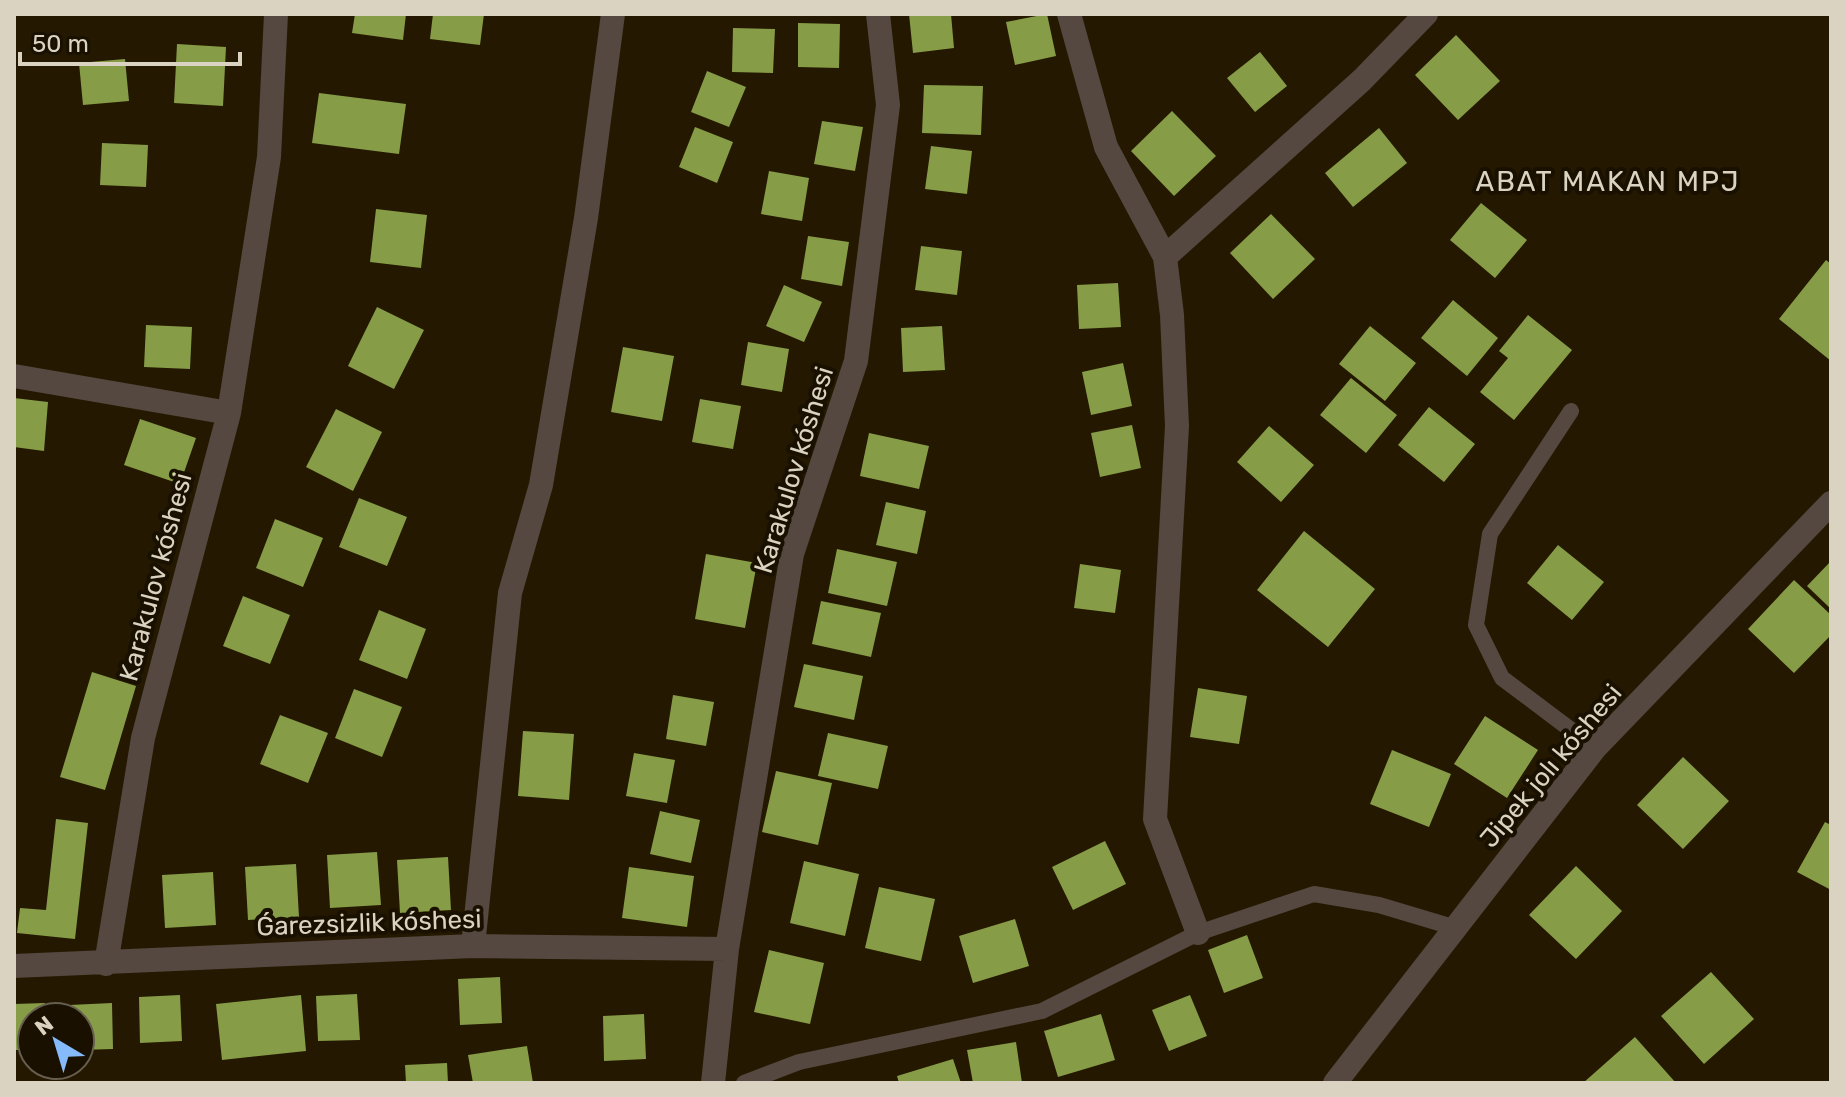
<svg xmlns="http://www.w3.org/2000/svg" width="1845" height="1097" font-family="Rubik,sans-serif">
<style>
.building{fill:#879c47}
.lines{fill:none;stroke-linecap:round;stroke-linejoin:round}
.service{stroke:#554840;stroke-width:16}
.minor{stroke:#554840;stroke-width:24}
.tertiary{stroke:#554840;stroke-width:24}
.labels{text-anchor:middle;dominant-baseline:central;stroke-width:8;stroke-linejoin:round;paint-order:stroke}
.street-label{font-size:26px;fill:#dad3c2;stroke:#191000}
.neighbourhood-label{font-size:28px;letter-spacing:2px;fill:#dad3c2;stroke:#191000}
</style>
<rect width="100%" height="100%" fill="#241900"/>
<path class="building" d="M355 14H406L403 40 352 33Z
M433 14H484L480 45 430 39Z
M909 14H951L954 48 913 53Z
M1047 14 1056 56 1015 65 1006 22Z
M798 23 840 24 839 68 798 67Z
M733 28 775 29 773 73 732 72Z
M1456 35 1500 81 1458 120 1415 75Z
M177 44 226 47 223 106 174 103Z
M1260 52 1287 86 1255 112 1227 78Z
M125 59 129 101 83 105 79 63Z
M707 71 746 87 729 127 691 112Z
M924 85 983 86 981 135 922 133Z
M319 93 406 104 399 154 312 143Z
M1172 111 1216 156 1174 196 1131 151Z
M822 121 863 127 855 171 814 164Z
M695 127 733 142 717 183 679 167Z
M1379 128 1407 163 1353 207 1325 173Z
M102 143 148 145 146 187 100 185Z
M931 146 972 151 967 194 925 189Z
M769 171 809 178 802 221 761 214Z
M1481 203 1527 240 1495 278 1450 240Z
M376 209 427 215 421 268 370 262Z
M1271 214 1315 259 1273 299 1230 253Z
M808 236 849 242 842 286 801 279Z
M921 246 962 251 957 295 915 290Z
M1826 260 1831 264V361L1779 319Z
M1118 283 1121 327 1079 329 1077 285Z
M784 285 822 302 804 342 766 326Z
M1453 300 1498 338 1467 376 1421 338Z
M377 307 424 330 394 389 348 366Z
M1528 315 1572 350 1514 420 1480 392 1508 358 1499 351Z
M146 325 192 327 190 369 144 367Z
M942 326 945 370 903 372 901 328Z
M1370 326 1416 363 1385 401 1339 364Z
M748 342 789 349 782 392 741 385Z
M623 347 674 356 662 421 611 412Z
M1123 363 1132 406 1091 415 1082 372Z
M1351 378 1397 415 1366 453 1320 415Z
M14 398 48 402 44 451 14 447Z
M700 399 741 406 733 449 692 442Z
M1429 407 1475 444 1444 482 1398 445Z
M336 409 382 432 353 491 306 467Z
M140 419 196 438 180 484 124 465Z
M1132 425 1141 468 1100 477 1091 433Z
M1269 426 1314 465 1281 502 1237 462Z
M869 433 929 446 919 489 860 476Z
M359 498 407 517 387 566 339 547Z
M886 502 926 511 917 554 876 545Z
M275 519 323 538 303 587 256 568Z
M1304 531 1375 589 1328 647 1257 590Z
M1558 545 1604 582 1572 620 1527 583Z
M837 549 897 562 887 606 828 593Z
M706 554 757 563 745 628 695 619Z
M1831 561V609L1807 586Z
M1080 564 1121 570 1115 613 1074 608Z
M1794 580 1831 615V635L1794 673 1748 629Z
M243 596 290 615 270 664 223 646Z
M821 601 881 613 871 657 812 644Z
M379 610 426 629 407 679 359 660Z
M804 664 863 676 854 720 794 707Z
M92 672 136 686 105 790 60 777Z
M1198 688 1247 696 1239 744 1190 737Z
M354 689 402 707 382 757 335 738Z
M673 695 714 702 706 746 666 739Z
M280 715 328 733 308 783 260 764Z
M1485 716 1538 750 1507 798 1454 764Z
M523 731 574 734 569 800 518 796Z
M828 733 888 746 878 789 818 776Z
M1392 750 1451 774 1429 827 1370 804Z
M634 753 675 760 667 803 626 796Z
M1683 757 1729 801 1683 849 1637 805Z
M776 771 832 783 818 845 762 832Z
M660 811 700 820 691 863 650 854Z
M56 819 88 823 75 939 17 933 20 908 46 910Z
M1825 822 1831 825V890L1797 872Z
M1105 841 1126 884 1073 910 1052 867Z
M377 852 381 905 330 908 327 855Z
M448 857 451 910 400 913 397 860Z
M804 861 859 874 845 936 790 923Z
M296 864 299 917 248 920 245 867Z
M1576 866 1622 911 1576 959 1529 915Z
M629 867 694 876 687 927 622 918Z
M213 872 216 925 165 928 162 875Z
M879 887 935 899 921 961 865 948Z
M1015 919 1029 966 973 983 959 936Z
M1247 935 1263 978 1224 993 1208 950Z
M769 950 824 963 810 1024 754 1012Z
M1711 972 1754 1019 1704 1064 1661 1016Z
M500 977 502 1023 460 1025 458 979Z
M357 994 360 1040 318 1041 316 996Z
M180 995 182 1041 140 1043 139 997Z
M301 995 306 1051 222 1060 216 1004Z
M1190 995 1207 1036 1169 1051 1152 1010Z
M45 1003 46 1017H32V1050H14V1004Z
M112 1003 113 1049 80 1050V1017H70V1005Z
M644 1014 646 1059 604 1061 603 1016Z
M1101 1014 1115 1060 1058 1077 1044 1031Z
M1635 1037 1676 1083H1583Z
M1016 1042 1022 1083H973L967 1050Z
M527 1046 533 1083H473L468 1055Z
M953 1059 961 1083H899L897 1076Z
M447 1063 448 1083H406L405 1065Z"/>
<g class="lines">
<path class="service" d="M1571 411 1490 534 1476 625 1502 678 1595 748
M744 1083 799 1062 1042 1011 1198 933 1314 894 1379 905 1456 928"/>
<path class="minor" d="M1069 14 1106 147 1165 257 1172 315 1177 426 1155 819 1198 933
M1165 257 1362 80 1426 14
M14 376 229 413
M473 946 510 593 541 485 586 218 613 14
M106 964 143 738 229 413 269 157 276 14
M14 966 473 946 727 949
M713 1083 727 949 792 554 856 361 888 105 878 14"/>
<path class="tertiary" d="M1335 1083 1595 748 1831 503"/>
</g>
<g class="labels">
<g class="street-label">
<text transform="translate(794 470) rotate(-73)">Karakulov kóshesi</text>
<text transform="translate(156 577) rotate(-75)">Karakulov kóshesi</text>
<text transform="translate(1551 766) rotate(-50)">Jipek jolı kóshesi</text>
<text transform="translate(369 923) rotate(-2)">Ǵarezsizlik kóshesi</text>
</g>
<g class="neighbourhood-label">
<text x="1608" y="181">ABAT MAKAN MPJ</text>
</g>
</g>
<rect width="1845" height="1097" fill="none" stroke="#dad3c2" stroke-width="32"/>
<g transform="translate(56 1041) rotate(322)"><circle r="38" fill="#191000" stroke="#665e4e" stroke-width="2"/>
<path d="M0-6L14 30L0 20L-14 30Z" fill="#85bbfb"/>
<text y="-12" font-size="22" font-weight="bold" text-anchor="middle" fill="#dad3c2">N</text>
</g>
<path d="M20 52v12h220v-12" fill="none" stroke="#dad3c2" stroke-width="4"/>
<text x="32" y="52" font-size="24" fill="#dad3c2" stroke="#191000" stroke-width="6" paint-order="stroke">50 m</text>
</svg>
